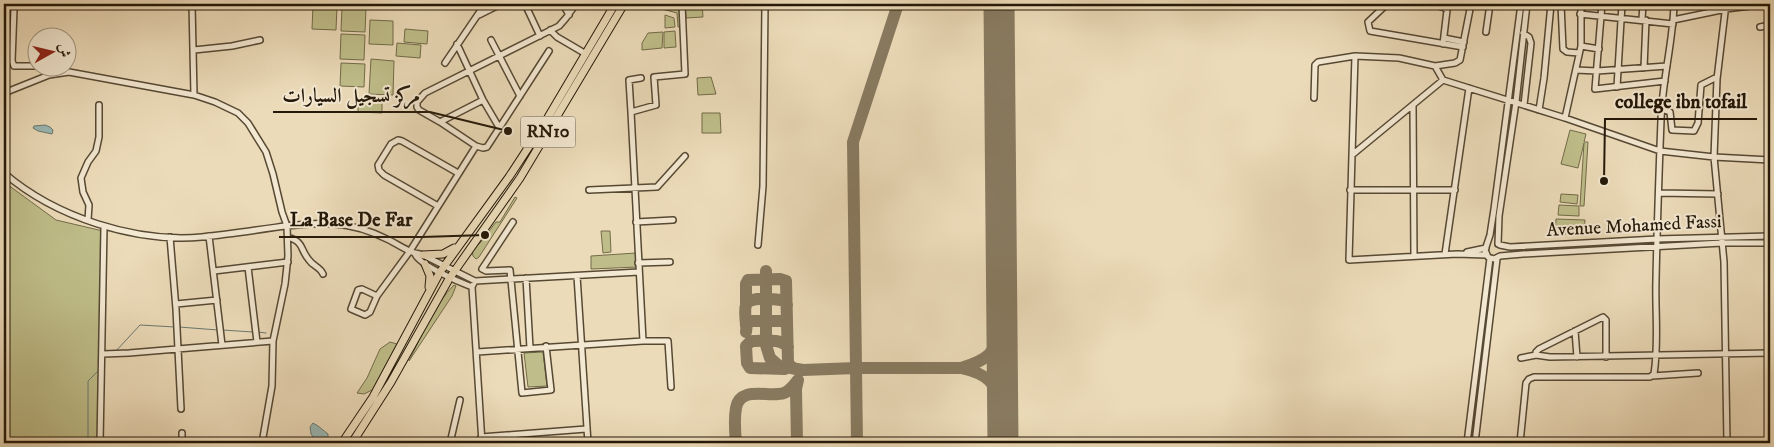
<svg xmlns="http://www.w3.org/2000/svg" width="1774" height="447" font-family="'IM FELL DW Pica',Amiri,serif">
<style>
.green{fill:#bfbe8a;stroke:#726b49}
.water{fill:#9ab9b6;stroke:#6b7970}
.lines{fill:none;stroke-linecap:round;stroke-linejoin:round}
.stream{stroke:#6b7970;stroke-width:1}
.taxiway{stroke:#887a60;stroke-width:12}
.runway{stroke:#887a60;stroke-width:31}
.minor-casing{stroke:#564934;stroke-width:8}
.major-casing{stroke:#241808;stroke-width:9}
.minor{stroke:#f3e8d2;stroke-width:5}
.major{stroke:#ecdbb9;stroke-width:7}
.labels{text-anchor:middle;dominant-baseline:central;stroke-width:4;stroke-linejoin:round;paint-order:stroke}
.shield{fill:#f3e8d2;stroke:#625645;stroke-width:1}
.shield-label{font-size:18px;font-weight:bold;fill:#241808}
.street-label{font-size:19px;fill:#241808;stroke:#f3e8d2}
.leader{fill:none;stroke:#241808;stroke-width:2}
.callout-dot{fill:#241808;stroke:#f3e8d2;stroke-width:2}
.callout-label{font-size:20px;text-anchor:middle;font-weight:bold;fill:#241808;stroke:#f3e8d2;stroke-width:4;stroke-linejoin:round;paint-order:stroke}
</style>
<rect width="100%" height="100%" fill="#ecdbb9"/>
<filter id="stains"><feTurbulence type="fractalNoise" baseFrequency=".004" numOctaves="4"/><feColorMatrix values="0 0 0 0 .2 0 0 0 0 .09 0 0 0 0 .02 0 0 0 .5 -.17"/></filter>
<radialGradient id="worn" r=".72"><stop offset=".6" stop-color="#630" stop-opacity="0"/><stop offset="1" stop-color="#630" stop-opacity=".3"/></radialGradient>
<path class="green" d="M665 4H679L680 27H678L677 13 662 9Z
M702 4 703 17 686 18 685 5Z
M313 5 337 6 336 30 312 29Z
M342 7H366L365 32 341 31Z
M665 15 674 18 675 27 665 28Z
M370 20 393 21V45L369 44Z
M405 29 428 31 427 44 404 42Z
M675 31 676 47 664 48V32Z
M663 32 662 48 642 50V43L648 33Z
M341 34 365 35 364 60 340 59Z
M397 43 421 45 420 58 396 56Z
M371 59 394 61 393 95 369 94Z
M341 63 365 64 364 87 340 86Z
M711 77 716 94 698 95 697 78Z
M358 99H382V113L358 112Z
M702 113H720L721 133H702Z
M1570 130 1586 134 1584 142H1588L1584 206H1580L1584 143 1578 168 1561 164Z
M4 182 56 220 103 231 100 443H4Z
M1561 194 1578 195 1577 204 1560 202Z
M515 197 517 198 479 257 476 259 473 256 472 250 480 243 496 222H500Z
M1559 205 1579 206V216L1558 215Z
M1556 219 1585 220 1584 235 1555 233Z
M601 231H610L611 252 603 253Z
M636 253 637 267 591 269V256Z
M454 285 456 286 452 296 409 361C421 337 435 303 454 285Z
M390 342 397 344 374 389 364 394 357 393 367 378 380 349Z
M543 352 547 386 528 387 524 353Z"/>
<path class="water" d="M45 125 50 127 53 130 52 134 38 131 33 128 34 126Z
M313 423 318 426 328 434V438L323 443H317L311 434 310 427Z"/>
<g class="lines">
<path class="stream" d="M179 327 218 330
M222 330 253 332
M257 332 266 333
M116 351 140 325 175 327
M88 443V381L100 369"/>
<path class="taxiway" d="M766 271V345L770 358 779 366 803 370 856 368H961
M746 304V284L748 280 780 279 786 281 788 362 789 365 795 369
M746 326C746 320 744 311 746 305 748 296 773 299 781 300L785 301 787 305
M1002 326C995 354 988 360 961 368 989 374 996 383 1003 411
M746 332 747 323 750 321H781L785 322 787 326
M785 369 750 368 747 363 746 346 750 342 753 341C764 341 781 338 788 347
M736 443C735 432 734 419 736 408 740 385 769 398 784 393 790 391 794 385 798 380
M797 443 796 389 798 380
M857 443 853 142 898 4"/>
<path class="runway" d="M999 4 1003 443"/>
<defs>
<path id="minor" d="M192 4 194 95
M525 4 540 36
M563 4 569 15
M1387 4 1368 22 1370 31 1463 47
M1430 4 1443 7 1447 10 1443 44
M1521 4 1494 209 1490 235 1485 250 1488 257 1494 259 1500 256 1523 254 1722 243H1770
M1561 4 1563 49 1567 52 1579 53
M1602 4 1595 89 1665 81
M14 9 12 61 14 66H38
M1580 14 1673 24
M479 15 501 4
M1642 19 1643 4
M1673 20 1726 9 1766 4
M1760 27 1770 25
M550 30 557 37 586 54
M1486 32 1490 4
M1523 33 1529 37 1531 43 1524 105
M1444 38 1464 42
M491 40 520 96
M457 44 483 100 500 129
M1581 46 1599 49
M194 50 232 46 260 40
M445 63 485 4
M1435 66 1455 63 1460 60 1471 4
M53 68 66 71
M1644 68 1646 20
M1576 70 1597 71 1667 66
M1717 79 1726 4
M1443 80 1352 155 1349 260 1457 254 1486 255
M1617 87 1622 4
M4 93 49 75 69 72 194 95 215 102 238 113 248 123 266 152 273 174 282 212 287 226 288 256 285 284 273 341 272 386 262 443
M1314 98 1315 65 1318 62 1355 56 1399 58 1435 66 1443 80 1565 118 1660 151 1714 157 1770 160
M1413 106 1414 256
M1661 109 1670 112 1672 130 1694 131 1698 123 1701 85 1715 78 1717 79 1714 157 1724 262 1727 443
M1539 110 1544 78 1551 4
M631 112 629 80 641 78
M1565 118 1581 46V4
M440 122 483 100
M476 146 440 122 419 110 417 107V102L425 93 559 26 566 18 576 4
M1352 155 1355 56
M4 173C55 217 135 243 202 237 230 234 257 230 285 226 302 225 318 222 334 224 354 225 371 231 389 240 397 244 404 249 412 252 416 254 419 253 423 255L475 281 639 272
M589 190 657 187 685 156
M1350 190H1455
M1659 193 1718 194
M438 206 384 175 379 170 378 165 391 144 398 140 402 141 458 173
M88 220 89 205 83 192 81 178 88 162 96 151 99 137V105
M513 222 482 269 486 271 510 270 522 393 551 390 546 346
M636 222 673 220
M209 236 222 345
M170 237 176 309 181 409
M288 237C305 243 299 248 309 260 313 266 320 267 323 274
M1498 244 1499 216 1516 102 1527 4
M758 245 763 186 765 4
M1500 245 1510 247 1657 239 1770 236
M1467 252 1486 248
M415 254C419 265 459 282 472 287
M1445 254 1469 88
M638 263 670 262
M248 267 257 342
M214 271 288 262
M577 276 588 443
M526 278 530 348
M475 281 472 287 482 443
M377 296 362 289 358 290 351 309 365 315 370 312 377 296 410 251 476 146 483 148 487 147 549 51
M176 304 217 300
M1575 331 1577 357
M477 352 643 341
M103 354 129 353 273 341
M1536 355V352L1539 349 1603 317 1606 320V357
M1521 358 1536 355 1550 357 1770 353
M1652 376 1698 373
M671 387 668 341H643L631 112 656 105 654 77 685 74 682 4
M182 433V443
M498 436 500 443
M481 437 586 429
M100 443 104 227
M450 443 460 400
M1467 443 1490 258
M1475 443 1497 259
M1520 443 1526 383 1529 379 1534 377H1650L1654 374C1659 343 1655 311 1656 280 1657 227 1659 173 1661 120 1662 81 1673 43 1674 4"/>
<path id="major" d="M423 255 443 254 454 248
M425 264 430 276 429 287
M342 443 373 397 440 272 509 177 547 119 615 4
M352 443 391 382 449 279 520 178 624 4"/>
</defs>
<use href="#minor" class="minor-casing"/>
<use href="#major" class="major-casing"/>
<use href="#minor" class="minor"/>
<use href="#major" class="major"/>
</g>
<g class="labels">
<rect class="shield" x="520.5" y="116.5" width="55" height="31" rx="4"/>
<g class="shield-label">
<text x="548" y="132">RN10</text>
</g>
<g class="street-label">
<text transform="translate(1634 226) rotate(-3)">Avenue Mohamed Fassi</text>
</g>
</g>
<path class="leader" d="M508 131L430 112H273M1604 181L1605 119H1757M485 235L422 237H279"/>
<g class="callout-dot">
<circle cx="508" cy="131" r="5"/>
<circle cx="1604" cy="181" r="5"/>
<circle cx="485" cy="235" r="5"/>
</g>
<g class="callout-label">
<text x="351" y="102">مركز تسجيل السيارات</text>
<text x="1681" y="108">college ibn tofail</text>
<text x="351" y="226">La Base De Far</text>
</g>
<rect width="1774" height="447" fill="none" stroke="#ecdbb9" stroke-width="20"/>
<rect x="5" y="5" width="1764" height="437" fill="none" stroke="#241808" stroke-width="2.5"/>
<rect x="10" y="10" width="1754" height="427" fill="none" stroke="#241808"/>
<g transform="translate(52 52) rotate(82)"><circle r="24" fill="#f3e8d2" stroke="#a09581"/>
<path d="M0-4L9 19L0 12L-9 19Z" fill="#8f2418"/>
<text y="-8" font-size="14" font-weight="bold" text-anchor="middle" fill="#241808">ش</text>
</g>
<rect width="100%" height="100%" filter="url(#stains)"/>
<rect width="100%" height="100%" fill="url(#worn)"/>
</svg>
